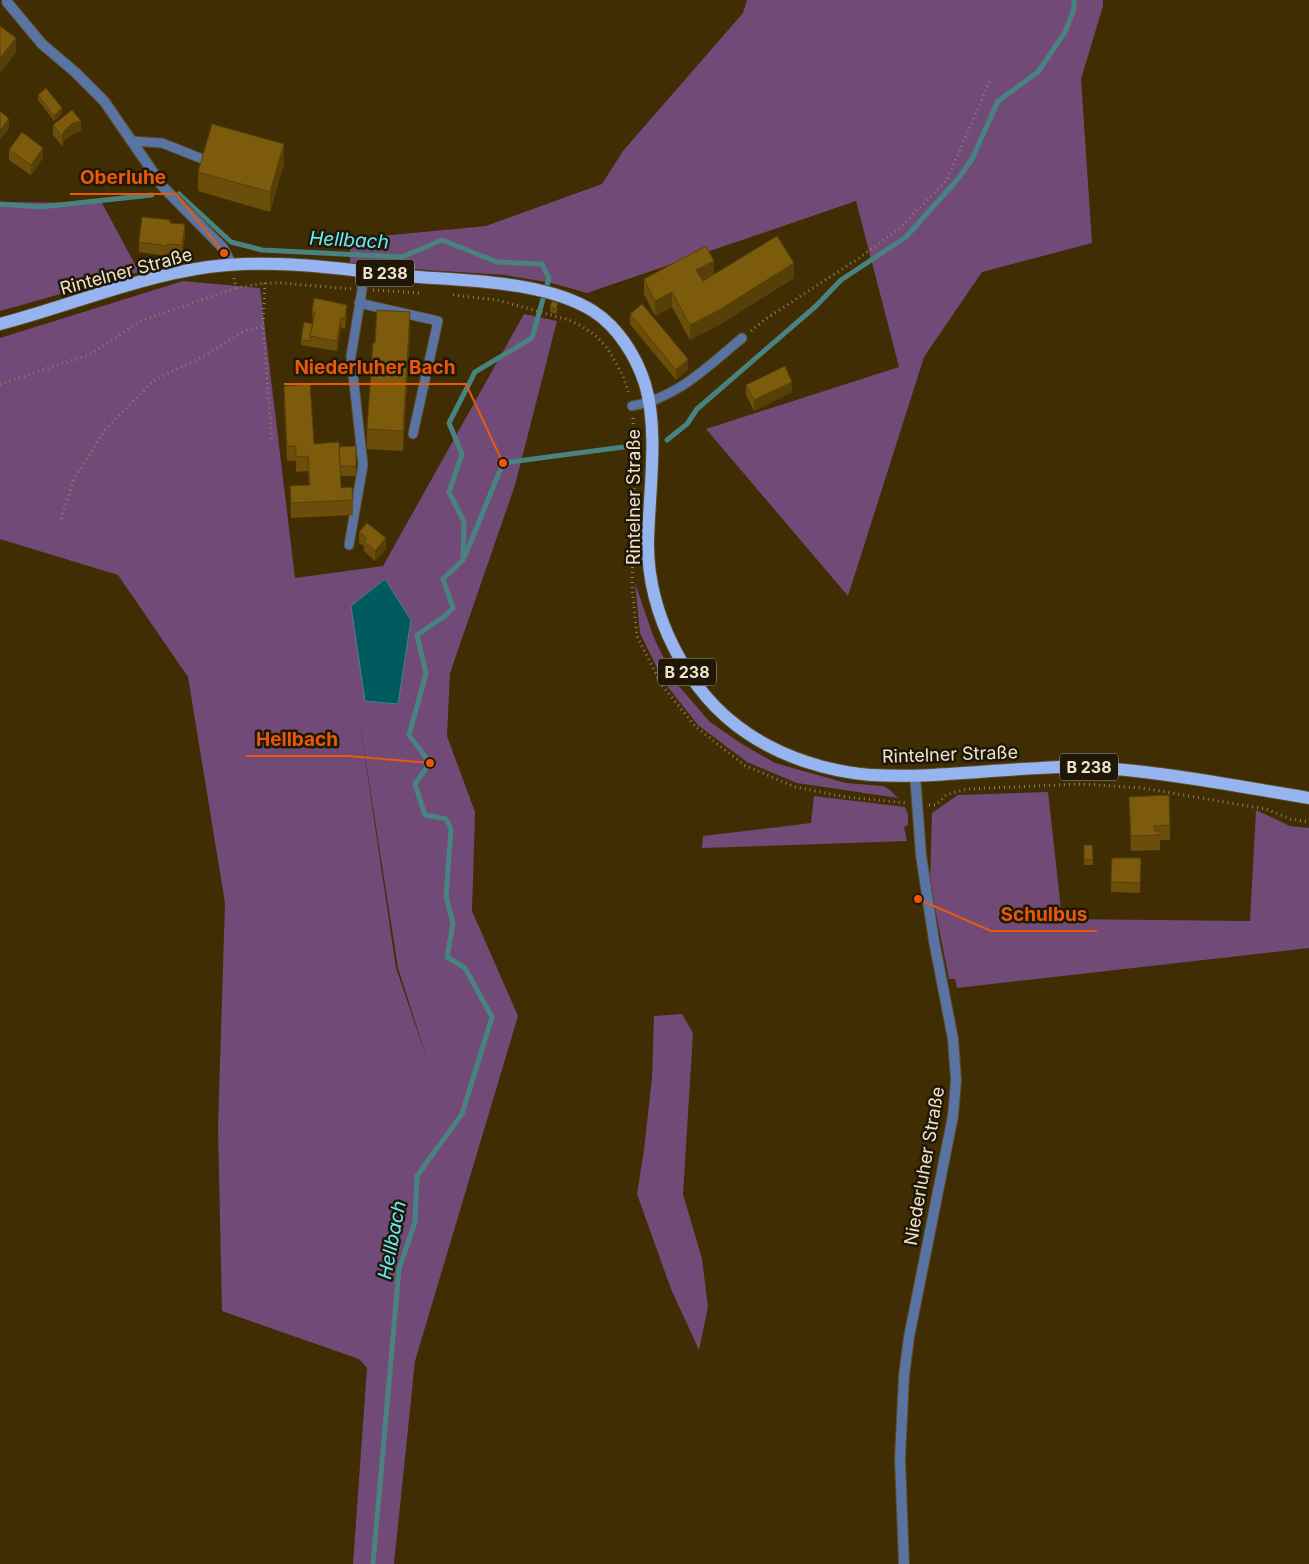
<svg xmlns="http://www.w3.org/2000/svg" width="1309" height="1564" font-family="Inter,sans-serif">
<style>
.green{fill:#724a77;fill-rule:evenodd}
.water{fill:#005a60;stroke:#488381}
.lines{fill:none;stroke-linecap:round;stroke-linejoin:round}
.stream{stroke:#488381;stroke-width:5}
.service-casing{stroke:#5c4a23;stroke-width:11}
.minor-casing{stroke:#5c4a23;stroke-width:12}
.tertiary-casing{stroke:#5c4a23;stroke-width:12}
.primary-casing{stroke:#5c4a23;stroke-width:14}
.path{stroke:#8f7f5f;stroke-width:3;stroke-dasharray:1 4;stroke-linecap:butt}
.service{stroke:#5973a3;stroke-width:9}
.minor{stroke:#5973a3;stroke-width:10}
.tertiary{stroke:#5973a3;stroke-width:10}
.primary{stroke:#95b4f0;stroke-width:12}
.wall{fill:#6b4e0a}
.shaded-wall{fill:#574008}
.building{fill:#7c5b0c;stroke:#574008}
.labels{text-anchor:middle;dominant-baseline:central;stroke-width:5;stroke-linejoin:round;paint-order:stroke}
.shield{fill:#201807;stroke:#b1a692;stroke-width:1}
.shield-label{font-size:16px;font-weight:bold;fill:#efe3ce}
.street-label{font-size:18px;fill:#efe3ce;stroke:#201807}
.water-label{font-size:19px;font-style:italic;fill:#64f0fc;stroke:#201807}
.leader{fill:none;stroke:#e8590c;stroke-width:2}
.callout-dot{fill:#e8590c;stroke:#201807;stroke-width:2}
.callout-label{font-size:19px;text-anchor:middle;font-weight:bold;fill:#e8590c;stroke:#201807;stroke-width:5;stroke-linejoin:round;paint-order:stroke}
</style>
<rect width="100%" height="100%" fill="#402d03"/>
<path class="green" d="M747 0H1103V6L1081 79 1092 243 982 272 924 357 848 596 706 429 899 367 856 201 587 293 552 283 505 275 350 265V239L486 226 602 184 623 151 743 13Z
M0 202 102 203 139 272 0 311Z
M183 281 260 288 295 578 383 566 524 314 557 321 515 485 450 673 447 736 475 812 472 911 518 1016 415 1361 394 1564H353L367 1368 359 1359 222 1311 218 1127 225 903 188 677 118 575 0 539V338ZM359 717 398 968 428 1062 396 968Z
M635 583 654 638 676 683 710 722 742 744 775 763 846 783 883 786 890 790 898 798 797 783 747 762 698 725 664 682 640 633Z
M1048 792 1062 919 1250 921 1256 810 1290 826 1309 828V948L957 988 955 979H949L930 883 932 813 958 795Z
M814 796 905 807 908 815V825L904 827 907 841 702 848 703 836 811 823Z
M682 1014 693 1033 683 1194 702 1259 708 1307 699 1350 671 1289 637 1194 644 1150 652 1078 654 1016Z"/>
<path class="water" d="M385 579 411 620 398 704 365 701 351 606Z"/>
<g class="lines">
<path class="stream" d="M179 194 231 242 262 250 402 257 442 240 497 262 542 264 549 278 532 338 475 372 449 423 462 454 449 492 464 522 463 560 443 579 453 608 446 615 417 635 426 674 409 735 430 763 415 784 425 815 446 819 451 829 446 896 453 924 447 957 465 968 492 1017 462 1114 417 1176 415 1222 399 1269 373 1564
M0 204 40 207 152 195
M667 440 687 424 697 409 816 306 841 280 906 237 957 180 972 159 998 101 1038 72 1065 32 1074 9V0
M465 556 503 463 631 446"/>
<defs>
<path id="service" d="M131 141 162 143 200 158
M359 303 438 321 413 434
M632 406C676 399 710 365 742 338
M349 545 363 465 351 356 362 290 363 271"/>
<path id="minor" d="M7 2 42 44 75 72 104 101 164 188 223 248 231 264"/>
<path id="tertiary" d="M904 1564 900 1459 904 1376 909 1337 953 1116 956 1080 953 1039 934 941 921 855 915 775"/>
<path id="primary" d="M0 324C69 306 137 277 208 267 274 258 341 269 406 276 463 281 543 280 593 311 618 327 636 356 645 384 659 430 649 493 648 541 647 613 687 693 747 733 782 757 829 772 871 775 921 778 972 772 1021 769 1043 768 1065 766 1087 767 1161 771 1236 786 1309 798"/>
</defs>
<use href="#service" class="service-casing"/>
<use href="#minor" class="minor-casing"/>
<use href="#tertiary" class="tertiary-casing"/>
<use href="#primary" class="primary-casing"/>
<path class="path" d="M234 278 236 288 265 283H281L352 289
M265 283 263 326 272 442
M373 290 421 293
M453 295 497 300 569 320 581 326 595 335 608 349 623 376 629 394
M751 331 764 320 859 258 900 228 947 180 990 81
M0 384 89 355 143 320 236 288
M633 418 635 454 634 499
M61 519 74 479 105 430 153 381 206 355 244 331 263 326
M633 552 632 585 637 636 661 684 695 726 744 765 795 787 846 797 906 803
M929 805H936L946 795 967 789 1082 784 1142 788 1266 809 1291 819 1309 822"/>
<use href="#service" class="service"/>
<use href="#minor" class="minor"/>
<use href="#tertiary" class="tertiary"/>
<use href="#primary" class="primary"/>
</g>
<path class="wall" d="M38 95 62 113 54 121 38 100Z
M53 125 81 131 73 134 64 141 62 146 53 135Z
M9 150 43 158 31 175 9 160Z
M284 164 270 212 198 191V172Z
M170 223 185 234 182 255 167 254V256L139 252V242Z
M714 275 794 278 719 325 690 340 672 307 655 316 644 294V279Z
M550 307 558 308 556 314 550 312Z
M312 312 347 315 345 329 341 328 337 351 301 345V340L313 324Z
M630 314 688 369 676 380 630 324Z
M410 332 403 451 367 449V429L375 343Z
M746 385 792 392 754 411 746 395Z
M284 386 314 444 339 447 356 466V476H340L341 488 353 500V515L291 518 290 486 309 485 308 471 296 472V461H287L284 401Z
M359 532 386 549 375 561 364 551V546L359 543Z
M1129 797 1170 825V840H1160V850L1131 851Z
M1084 845 1093 860V865H1084Z
M1112 858H1141L1140 893 1111 892Z"/>
<path class="shaded-wall" d="M16 38V53L0 73V58Z
M62 108V113L54 121V116Z
M9 119V129L0 140V130Z
M81 121V131L73 134 64 141 62 146V136L64 131 73 123Z
M284 144V164L270 212V192Z
M43 148V158L31 175V165Z
M185 224V234L182 255V245Z
M714 261V276L696 286V270Z
M794 263V278L719 325 690 340V325Z
M672 292V307L655 316V301Z
M347 305V315L345 329V318Z
M410 312V332L403 451V431Z
M341 318V328L337 351V341Z
M688 359V369L676 380V370Z
M792 382V392L754 411V400Z
M386 538V549L375 561V551Z"/>
<path class="building" d="M0 26 16 38 0 58Z
M46 88 62 108 54 116 38 95Z
M72 110 81 121 73 123 64 131 62 136 53 125Z
M0 111 9 119 0 130Z
M212 124 284 144 270 192 198 172Z
M22 132 43 148 31 165 9 150Z
M142 217 170 220V223L185 224 182 245 167 244V246L139 242Z
M777 236 794 263 719 310 690 325 672 292 655 301 644 279 706 246 714 261 696 270 703 281Z
M314 298 347 305 345 318H341L337 341 310 336 315 312H312Z
M552 301 558 303 556 309 550 307Z
M642 304 688 359 676 370 630 314Z
M377 310 410 312 403 431 367 429 373 343H375Z
M304 322 313 324 310 336V341L301 340Z
M785 366 792 382 754 400 746 385Z
M310 384 314 444 339 442 341 488 352 487 353 500 291 503 290 486 310 485 308 456 296 457V446H287L284 386Z
M356 446V466H340L339 447Z
M367 523 386 538 375 551 364 541 366 538 359 532Z
M1169 795 1170 825 1154 826 1155 831H1160V835L1131 836 1129 797Z
M1084 845H1092L1093 860H1084Z
M1112 858H1141L1140 883 1111 882Z"/>
<g class="labels">
<g class="shield">
<rect x="356" y="259.5" width="58" height="27" rx="4"/>
<rect x="658" y="658.5" width="58" height="27" rx="4"/>
<rect x="1060" y="753.5" width="58" height="27" rx="4"/>
</g>
<g class="shield-label">
<text x="385" y="273">B 238</text>
<text x="687" y="672">B 238</text>
<text x="1089" y="767">B 238</text>
</g>
<g class="street-label">
<text transform="translate(126 271) rotate(-15)">Rintelner Straße</text>
<text transform="translate(633 497) rotate(-90)">Rintelner Straße</text>
<text transform="translate(950 754) rotate(-2)">Rintelner Straße</text>
<text transform="translate(924 1166) rotate(-80)">Niederluher Straße</text>
</g>
<g class="water-label">
<text transform="translate(349 240) rotate(3)">Hellbach</text>
<text transform="translate(392 1240) rotate(-79)">Hellbach</text>
</g>
</g>
<path class="leader" d="M224 253L176 194H70M503 463L466 384H284M430 763L348 756H246M918 899L991 931H1097"/>
<g class="callout-dot">
<circle cx="224" cy="253" r="5"/>
<circle cx="503" cy="463" r="5"/>
<circle cx="430" cy="763" r="5"/>
<circle cx="918" cy="899" r="5"/>
</g>
<g class="callout-label">
<text x="123" y="184">Oberluhe</text>
<text x="375" y="374">Niederluher Bach</text>
<text x="297" y="746">Hellbach</text>
<text x="1044" y="921">Schulbus</text>
</g>
</svg>
